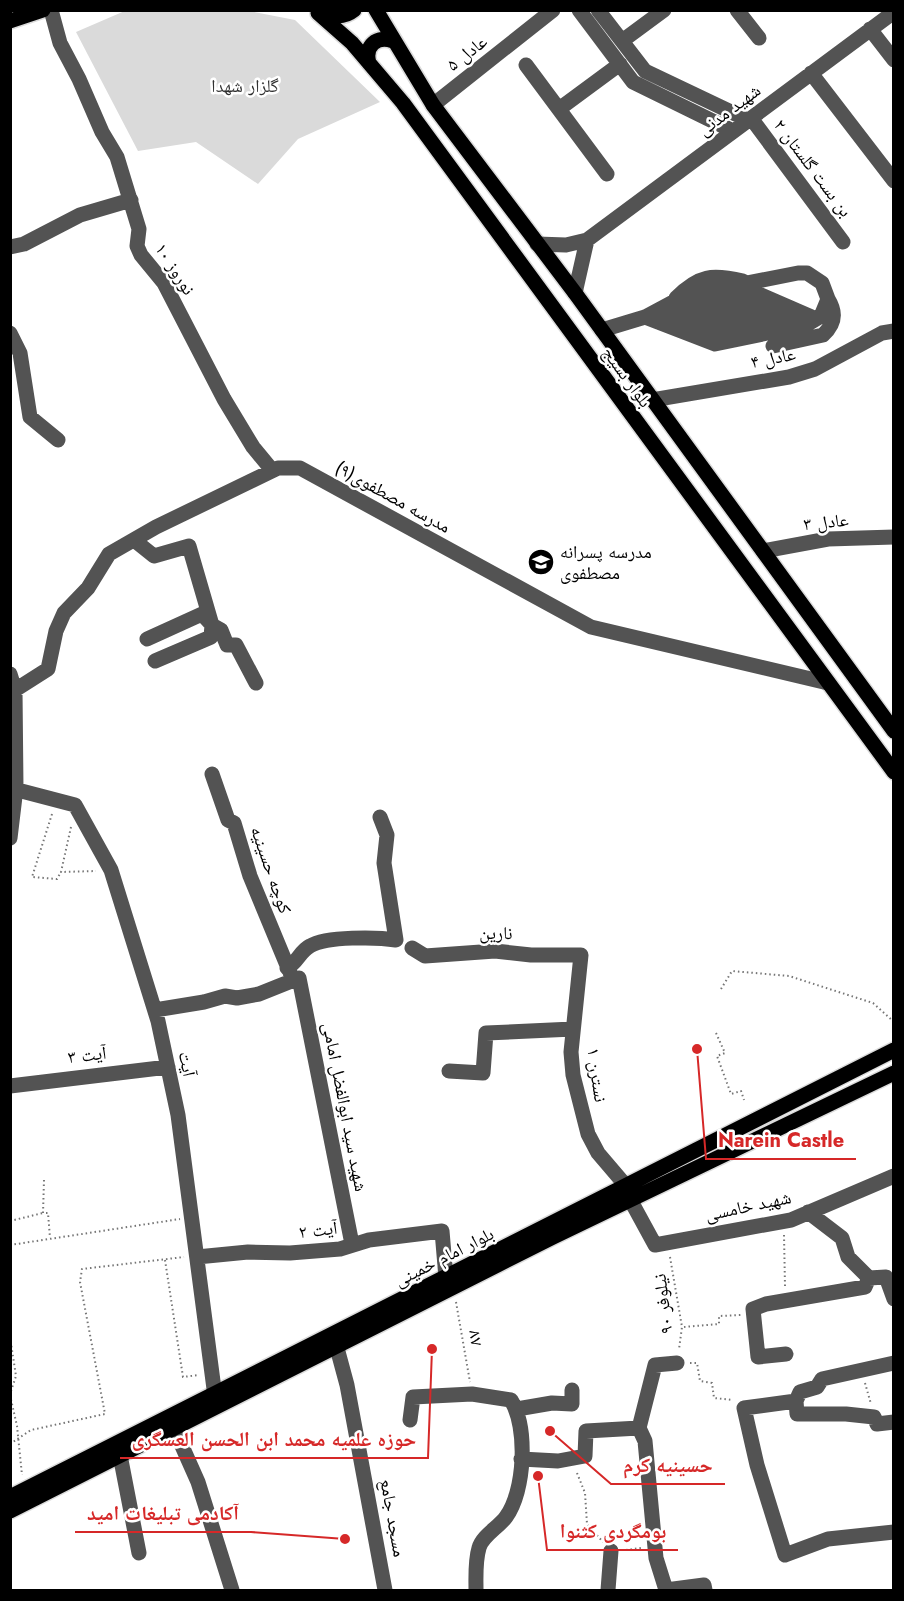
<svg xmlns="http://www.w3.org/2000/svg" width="904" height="1601" font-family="Jost,'Noto Naskh Arabic',sans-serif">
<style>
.green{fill:#dadada}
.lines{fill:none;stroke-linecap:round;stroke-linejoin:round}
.major-casing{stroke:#dbdbdb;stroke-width:18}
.path{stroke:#757575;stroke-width:2;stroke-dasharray:1.5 3;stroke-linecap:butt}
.minor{stroke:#535353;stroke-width:15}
.major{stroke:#000;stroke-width:15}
.labels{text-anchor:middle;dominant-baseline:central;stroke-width:5;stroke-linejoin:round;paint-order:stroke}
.street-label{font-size:18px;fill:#000;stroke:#fff}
.park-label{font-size:18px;fill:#313131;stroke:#fff}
.poi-label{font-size:18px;fill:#000;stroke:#fff;text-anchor:start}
.leader{fill:none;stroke:#d62828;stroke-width:2}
.callout-dot{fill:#d62828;stroke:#fff;stroke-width:2}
.callout-label{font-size:20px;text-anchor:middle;font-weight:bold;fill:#d62828;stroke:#fff;stroke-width:5;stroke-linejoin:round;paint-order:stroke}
</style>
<rect width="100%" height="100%" fill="#fff"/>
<path class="green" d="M127 10 249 11 295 20 380 102 298 139 258 184 196 142 138 151 76 32Z"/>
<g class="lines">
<defs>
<path id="major" d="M376 10 433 105 575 293 894 731
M318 13 352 43 403 103 894 772
M319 13C332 16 343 19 354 10
M10 21 43 10
M369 63C364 46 377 35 393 41
M10 1497 894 1050
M10 1511 553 1237 894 1073"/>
</defs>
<use href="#major" class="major-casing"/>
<path class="path" d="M52 814 32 877 57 879 61 872
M71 827 61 872 96 871
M721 989 732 971 789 976 873 1003 894 1022
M716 1033 725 1053 717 1056 731 1094 741 1091 744 1100
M44 1180 43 1213H48L50 1238
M10 1221 43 1213
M784 1235 785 1286
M10 1245 180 1219
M670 1257 682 1327 679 1349
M165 1260 183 1377 199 1375
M456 1302 470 1382
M684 1327 719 1324V1316L741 1315
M10 1337 16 1376 10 1394
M690 1363H697L700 1381 712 1383 714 1398 733 1400
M865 1383 871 1404
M10 1395 17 1426 22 1475
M10 1444 31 1430 105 1414 80 1282 82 1269 184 1257
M577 1473 585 1493 587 1524 603 1542
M626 1550 641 1548"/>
<path class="minor" d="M51 10 60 43 79 79 102 132 117 157 139 229 137 246 141 255 164 283 224 399 253 447 272 470
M579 10 633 82 733 131
M598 10 645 71 748 120
M737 10 759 38
M870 29 894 60
M622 41 664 10
M526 65 607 174
M811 73 894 181
M433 105 553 10
M559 109 620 64
M751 118 843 242
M537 244 566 245 587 240 894 12
M10 247 24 244 80 215 131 200
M575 293 587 240
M736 297 800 327
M676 298C699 275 712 274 743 281
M716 301 777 331
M694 306 758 335
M675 313 734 340
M658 322 680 310 754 292 816 319
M602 330 645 317 686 295 798 273H807L822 283 828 299 821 316 806 325 715 344 645 317
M10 333 20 353 30 417 58 440
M773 346 823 335C835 324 836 312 828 299
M652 400 789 377 815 369 882 333 894 331
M134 540 154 556 189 546 212 625 221 630 227 645H236L256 683
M763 551 828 539 894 537
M147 639 202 614 212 625 211 637 155 661
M10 674 15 690 16 788 10 838
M15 690 48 669 56 631 64 613 88 588 109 554 156 527 278 468H300L591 627 828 683
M212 774 228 820 234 823 250 876 291 975
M10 788 75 805 111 870 158 1021 178 1115 216 1404
M412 948 425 956 495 951 531 955H581L571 1052 573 1075 588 1134 598 1153 627 1187
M287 968C298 962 300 951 310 946 326 936 378 937 396 940L384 863 387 835 380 817
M155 1010 204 1002 225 996 237 998 259 994 299 978 352 1244
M449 1071 483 1073 486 1033 573 1029
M10 1086 168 1067
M631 1201 655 1245 791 1220 894 1176
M808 1212 842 1238 848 1257 869 1278 886 1277 894 1299
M197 1257 248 1252 290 1253 340 1249 369 1240 442 1231 446 1278
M337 1348 347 1385 385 1590
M786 1354 758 1357 753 1309 766 1304 865 1287 869 1278
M677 1363 655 1365 639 1428 645 1441 656 1558 666 1590 704 1585 705 1590
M796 1401 800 1392 817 1387 822 1379 894 1363
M517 1409 552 1403 572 1404V1390
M410 1420 413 1397 472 1394 511 1400C528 1428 525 1491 506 1517 499 1527 482 1536 479 1548 475 1561 476 1577 476 1590
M894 1422 877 1424 874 1417 846 1414H797L796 1401 744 1408 757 1465 785 1555 828 1539 894 1532
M174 1428 198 1482 232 1590
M120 1455 139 1553
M521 1459 558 1461 585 1456 586 1431 639 1428
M608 1590 611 1551"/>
<use href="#major" class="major"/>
</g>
<defs>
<symbol id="school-disc" viewBox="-11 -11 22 22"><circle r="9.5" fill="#000" stroke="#fff"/><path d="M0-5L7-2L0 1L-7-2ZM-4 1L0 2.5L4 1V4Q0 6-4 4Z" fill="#fff"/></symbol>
</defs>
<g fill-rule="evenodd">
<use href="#school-disc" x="526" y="547" width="30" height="30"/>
</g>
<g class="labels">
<g class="street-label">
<text transform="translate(467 53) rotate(-38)">عادل ۵</text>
<text transform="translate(729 110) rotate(-37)">شهید مدنی</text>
<text transform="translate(813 168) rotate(53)">بن بست گلستان ۲</text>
<text transform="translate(175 269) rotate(57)">نوروز ۱۰</text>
<text transform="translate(773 358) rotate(-11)">عادل ۴</text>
<text transform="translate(627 377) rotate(54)">بلوار بسیج</text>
<text transform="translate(393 497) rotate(29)">مدرسه مصطفوی(۹)</text>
<text transform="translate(826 522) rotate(-6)">عادل ۳</text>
<text transform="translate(271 870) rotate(71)">کوچه حسینیه</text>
<text transform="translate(496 933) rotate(1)">نارین</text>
<text transform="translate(87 1055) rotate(-7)">آیت ۳</text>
<text transform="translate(187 1064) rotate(78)">آیت</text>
<text transform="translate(597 1075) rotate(82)">نسترن ۱</text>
<text transform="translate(345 1107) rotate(79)">شهید سید ابوالفضل امامی</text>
<text transform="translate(748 1206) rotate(-12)">شهید خامسی</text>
<text transform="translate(318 1230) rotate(-7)">آیت ۲</text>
<text transform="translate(444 1257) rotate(-27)">بلوار امام خمینی</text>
<text transform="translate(663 1304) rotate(-97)">نیلوفر ۹۰</text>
<text transform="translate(476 1338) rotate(80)">۸۷</text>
<text transform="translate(393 1518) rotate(80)">مسجد جامع</text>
</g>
<g class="park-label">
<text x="245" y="86">گلزار شهدا</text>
</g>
<g class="poi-label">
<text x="560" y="552">مدرسه پسرانه<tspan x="560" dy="21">مصطفوی</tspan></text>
</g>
</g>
<path class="leader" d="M697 1049L706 1159H856M432 1349L428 1458H120M550 1431L611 1484H725M345 1539L251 1532H75M538 1476L547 1550H678"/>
<g class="callout-dot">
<circle cx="697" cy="1049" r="6"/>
<circle cx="432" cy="1349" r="6"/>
<circle cx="550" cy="1431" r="6"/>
<circle cx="345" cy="1539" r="6"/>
<circle cx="538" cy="1476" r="6"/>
</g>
<g class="callout-label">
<text x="781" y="1147">Narein Castle</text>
<text x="274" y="1446">حوزه علمیه محمد ابن الحسن العسگری</text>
<text x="668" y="1472">حسینیه کرم</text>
<text x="163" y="1520">آکادمی تبلیغات امید</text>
<text x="613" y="1538">بومگردی کثنوا</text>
</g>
<rect width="904" height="1601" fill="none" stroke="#000000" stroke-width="24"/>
</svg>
